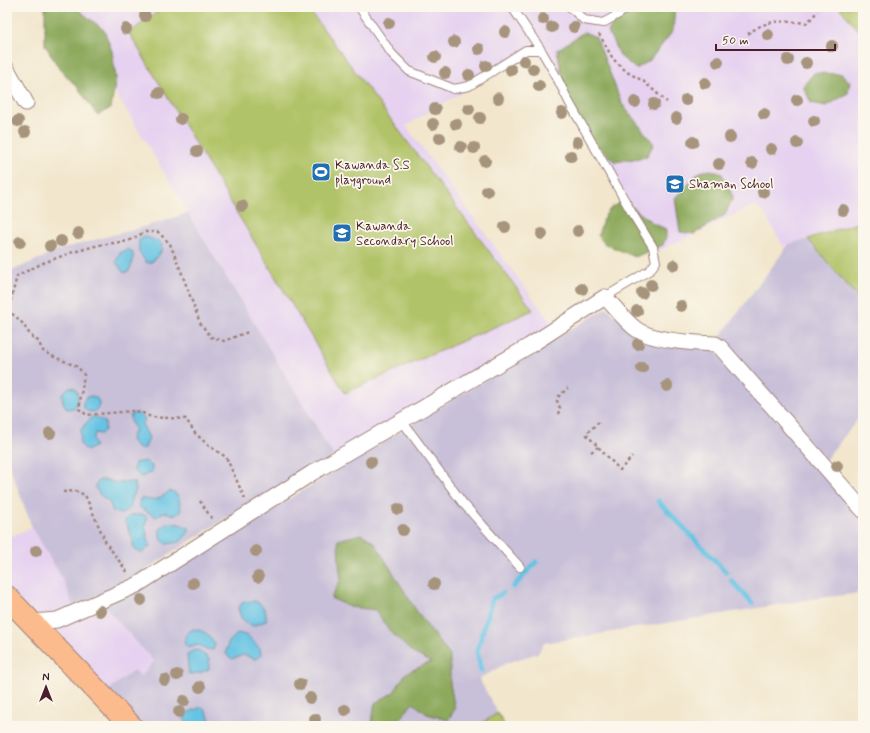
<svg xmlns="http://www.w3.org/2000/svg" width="870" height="733" font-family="Mynerve,sans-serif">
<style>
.built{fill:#e6d2f0}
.industrial{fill:#c8bfd8}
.green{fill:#b1c367;stroke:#7e7149}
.forest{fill:#8ca95c;stroke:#6b6444}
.water{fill:#65c3e3;stroke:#587187}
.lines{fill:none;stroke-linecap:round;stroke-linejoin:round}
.stream{stroke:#65c3e3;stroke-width:5}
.service-casing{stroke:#9e827c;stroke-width:10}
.minor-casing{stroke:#9e827c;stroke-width:17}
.primary-casing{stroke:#9e827c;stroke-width:24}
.path{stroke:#9e827c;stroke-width:2.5;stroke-dasharray:3 3;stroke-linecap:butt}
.service{stroke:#fff;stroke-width:8}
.minor{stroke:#fff;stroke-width:15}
.primary{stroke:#fbbb8d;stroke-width:22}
.tree{fill:#a7947d}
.labels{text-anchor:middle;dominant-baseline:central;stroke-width:3.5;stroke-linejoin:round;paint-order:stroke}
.poi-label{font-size:13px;fill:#4a1f2b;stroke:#fbf7ec;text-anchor:start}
</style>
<rect width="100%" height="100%" fill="#fbf7ec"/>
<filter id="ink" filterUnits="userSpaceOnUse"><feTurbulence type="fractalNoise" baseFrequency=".025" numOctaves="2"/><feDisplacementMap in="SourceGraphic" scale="8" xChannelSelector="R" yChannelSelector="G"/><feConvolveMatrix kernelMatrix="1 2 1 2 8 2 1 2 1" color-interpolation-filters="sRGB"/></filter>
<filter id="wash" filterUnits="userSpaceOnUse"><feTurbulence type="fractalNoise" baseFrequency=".012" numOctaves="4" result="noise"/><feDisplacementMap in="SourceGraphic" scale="16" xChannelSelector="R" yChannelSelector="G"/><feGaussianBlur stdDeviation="0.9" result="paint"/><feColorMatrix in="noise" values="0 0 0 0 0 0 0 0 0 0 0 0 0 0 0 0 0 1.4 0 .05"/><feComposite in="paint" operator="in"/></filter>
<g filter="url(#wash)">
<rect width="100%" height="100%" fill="#f2e6cc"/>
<path class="built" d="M62 7H839L863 36V221L783 246 764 213 755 205 659 251 607 163 539 53H527L406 126 552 324 334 456 149 147Z
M32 527 63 580 73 606 37 619 7 595V538Z
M103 605 155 661 141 676 134 670 102 695 51 633 53 627Z"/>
<path class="industrial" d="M188 213 334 456 240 509 136 576 110 590 73 606 63 580 32 527 7 460V273L61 249 154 224Z
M808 239 863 304V413L825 460 719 338 789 244Z
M607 308 629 329 712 347 863 517V593L819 598 544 643 538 653 507 663 479 679 498 713 477 726H132L102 695 134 670 141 676 154 661 103 605 200 553 503 369Z"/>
<path class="green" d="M164 7H307L533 310 345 393 129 33Z
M839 7H863V36Z
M863 221V270L860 280 858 298 808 239Z
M498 713 505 726H477Z"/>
<path class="forest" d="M45 7H75L104 30 112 51 116 78 111 108 97 115 78 88 59 68 45 45Z
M620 7H675L673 31 649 61 636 69 620 56 608 32Z
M584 32 596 37 622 104 654 144 646 157 615 162 571 121 557 50Z
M814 73 842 74 850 82 848 93 827 106 811 103 803 86Z
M711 170 722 174 733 197 725 215 694 234 680 232 675 198 699 172Z
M620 203 632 207 654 224 666 229V237L663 245 635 257 605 244 598 236C602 222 605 208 620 203Z
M361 534 374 542 419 615 450 656V684L455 709 448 720 427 714 413 703C401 717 391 733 372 722L375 703 394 692 406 673 431 662 413 653 388 629 376 610 350 607 331 598 341 579 339 563 338 540Z"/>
<path class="water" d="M145 237 159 241 162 245 161 252 152 262 147 263 139 252V240Z
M129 249 133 253V261L129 271 124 273 116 262 120 253Z
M69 387 75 388C79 395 79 401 75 408L67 409 63 402 62 394Z
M83 404a8 8 0 1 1 16 0a8 8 0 1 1-16 0Z
M134 413 139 414 145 419 142 424 149 438 145 448 138 449 131 440 135 428 131 423 130 416Z
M94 416 105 422V430L101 434 95 433 93 439 95 446 87 451 80 444 81 430 86 423Z
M145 461 152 466V472L141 477 133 470 135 463Z
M99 480H106L117 483 134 482 136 490 131 499 130 508 122 514 113 512 110 503 100 495 95 487Z
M170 491 174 492 179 498 181 512 175 515 164 512 156 517C150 512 143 511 138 505L141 498C155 502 159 499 170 491Z
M131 515H145L147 518 145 527 150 546 142 553 133 549V540L125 520Z
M167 523 179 524 189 528V532L180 542 166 544 160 538V529Z
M255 601C264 606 267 610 266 621L253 626 242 620 238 608 243 602Z
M193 629C203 630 212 635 215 646L213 650 206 649 198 645 188 648 184 643 186 634Z
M238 633 248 636 260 648 261 656 255 659 244 655 232 659 226 654 228 643Z
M198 650 209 659V669L200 673 189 674 187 655 192 651Z
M202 707C208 712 210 719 211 726H190L184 719 187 713Z"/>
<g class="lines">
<path class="stream" d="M658 501 726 572
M731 580 752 603
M513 587 536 562
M481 670 477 652 492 599 503 593"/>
</g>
</g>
<g filter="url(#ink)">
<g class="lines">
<defs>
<path id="service" d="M359 7 392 54 409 71 454 89 469 86 526 50H541
M512 7 541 50 555 74 569 102 632 213 653 247 656 262 650 270 605 297
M570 7 584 20 603 23 619 14 628 7
M402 421 462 502 520 567"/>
<path id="minor" d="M7 69 26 103
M32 622 57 620 137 585 312 473 529 346 605 297C615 307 625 321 636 329 652 341 694 343 715 344L720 347 863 510"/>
<path id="primary" d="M7 597 131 726"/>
</defs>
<use href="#service" class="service-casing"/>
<use href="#minor" class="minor-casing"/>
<use href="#primary" class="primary-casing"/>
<path class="path" d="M599 34 613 59 627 72 643 81 667 102
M748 34C768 18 784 21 807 23L818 11
M558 414 560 408 557 401 559 396 568 388
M599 422 586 434 620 470 632 457
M591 452 598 447
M63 492 75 491 85 495 106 543 128 573
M245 499 226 457 209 446 195 433 186 419 151 417 141 412 133 411 87 415 79 409 84 375 78 367 52 356 43 351 38 341 31 336 20 320 8 311 17 276 43 263 70 253 99 245 128 241 145 232H158L170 244 181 271 200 323 211 337 224 341 248 332
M200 501 212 519"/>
<use href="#service" class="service"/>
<use href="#minor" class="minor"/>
<use href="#primary" class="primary"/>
</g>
<g class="tree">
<circle cx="145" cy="16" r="6"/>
<circle cx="543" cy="19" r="6"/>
<circle cx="389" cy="23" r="6"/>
<circle cx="552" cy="27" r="6"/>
<circle cx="574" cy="27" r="6"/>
<circle cx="126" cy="29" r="6"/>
<circle cx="505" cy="32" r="6"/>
<circle cx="768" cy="35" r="6"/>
<circle cx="454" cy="42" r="6"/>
<circle cx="832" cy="46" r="6"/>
<circle cx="479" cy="49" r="6"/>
<circle cx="435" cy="57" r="6"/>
<circle cx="788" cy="60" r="6"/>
<circle cx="524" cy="61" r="6"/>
<circle cx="718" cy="62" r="6"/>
<circle cx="806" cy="63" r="6"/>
<circle cx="486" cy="66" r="6"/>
<circle cx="533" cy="69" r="6"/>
<circle cx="511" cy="70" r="6"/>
<circle cx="445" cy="73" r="6"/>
<circle cx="469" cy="75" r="6"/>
<circle cx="705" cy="83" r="6"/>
<circle cx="539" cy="86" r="6"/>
<circle cx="159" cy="93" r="6"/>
<circle cx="498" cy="98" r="6"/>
<circle cx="686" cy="100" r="6"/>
<circle cx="797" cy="100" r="6"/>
<circle cx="635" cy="102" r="6"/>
<circle cx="654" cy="104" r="6"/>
<circle cx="435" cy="109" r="6"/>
<circle cx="469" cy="109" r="6"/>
<circle cx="562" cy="113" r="6"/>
<circle cx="764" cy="114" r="6"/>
<circle cx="480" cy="118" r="6"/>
<circle cx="676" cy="118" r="6"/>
<circle cx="181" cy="119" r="6"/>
<circle cx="18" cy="121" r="6"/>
<circle cx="814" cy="121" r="6"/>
<circle cx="433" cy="124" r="6"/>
<circle cx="456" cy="124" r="6"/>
<circle cx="25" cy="132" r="6"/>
<circle cx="730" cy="137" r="6"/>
<circle cx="440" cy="138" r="6"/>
<circle cx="577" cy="142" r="6"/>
<circle cx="693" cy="142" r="6"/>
<circle cx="797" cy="143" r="6"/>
<circle cx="461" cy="147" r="6"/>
<circle cx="474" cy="148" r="6"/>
<circle cx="771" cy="149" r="6"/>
<circle cx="197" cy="151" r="6"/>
<circle cx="571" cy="156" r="6"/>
<circle cx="485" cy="161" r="6"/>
<circle cx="752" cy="163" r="6"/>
<circle cx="719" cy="164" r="6"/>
<circle cx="487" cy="191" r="6"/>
<circle cx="763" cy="192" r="6"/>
<circle cx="242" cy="206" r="6"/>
<circle cx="843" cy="210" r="6"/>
<circle cx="505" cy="227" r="6"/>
<circle cx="578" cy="231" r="6"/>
<circle cx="78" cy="233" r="6"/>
<circle cx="542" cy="234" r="6"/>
<circle cx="61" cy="241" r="6"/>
<circle cx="20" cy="242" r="6"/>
<circle cx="50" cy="246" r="6"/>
<circle cx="674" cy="265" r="6"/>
<circle cx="651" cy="285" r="6"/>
<circle cx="582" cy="289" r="6"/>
<circle cx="642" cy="293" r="6"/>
<circle cx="681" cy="306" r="6"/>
<circle cx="637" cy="311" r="6"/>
<circle cx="638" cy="344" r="6"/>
<circle cx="642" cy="368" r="6"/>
<circle cx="667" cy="386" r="6"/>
<circle cx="50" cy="433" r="6"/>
<circle cx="371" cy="462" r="6"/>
<circle cx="837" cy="466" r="6"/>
<circle cx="398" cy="509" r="6"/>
<circle cx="403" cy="530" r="6"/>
<circle cx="36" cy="551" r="6"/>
<circle cx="256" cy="551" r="6"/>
<circle cx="258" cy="577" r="6"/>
<circle cx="193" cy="583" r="6"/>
<circle cx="434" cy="584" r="6"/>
<circle cx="141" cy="600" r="6"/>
<circle cx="100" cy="611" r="6"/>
<circle cx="177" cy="675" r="6"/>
<circle cx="165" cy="680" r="6"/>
<circle cx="300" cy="684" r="6"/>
<circle cx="200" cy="687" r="6"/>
<circle cx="310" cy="698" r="6"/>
<circle cx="184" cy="701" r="6"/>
<circle cx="345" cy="710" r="6"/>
<circle cx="179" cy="712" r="6"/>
<circle cx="315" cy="719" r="6"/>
</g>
</g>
<defs>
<symbol id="stadium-square" viewBox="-11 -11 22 22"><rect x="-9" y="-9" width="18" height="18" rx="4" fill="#1f6fb2" stroke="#fbf7ec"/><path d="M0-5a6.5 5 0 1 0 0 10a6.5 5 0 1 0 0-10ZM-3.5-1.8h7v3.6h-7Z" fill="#fff"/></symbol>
<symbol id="school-square" viewBox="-11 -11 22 22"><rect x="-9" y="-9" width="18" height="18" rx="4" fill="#1f6fb2" stroke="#fbf7ec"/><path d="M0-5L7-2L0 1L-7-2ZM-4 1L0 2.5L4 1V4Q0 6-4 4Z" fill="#fff"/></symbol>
</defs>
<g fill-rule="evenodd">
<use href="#stadium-square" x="310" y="161" width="22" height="22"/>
<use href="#school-square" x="664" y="173" width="22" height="22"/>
<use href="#school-square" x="331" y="222" width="22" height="22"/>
</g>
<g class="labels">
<g class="poi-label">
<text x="335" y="165">Kawanda S.S<tspan x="335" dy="15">playground</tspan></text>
<text x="689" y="184">Shaman School</text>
<text x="356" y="226">Kawanda<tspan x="356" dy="15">Secondary School</tspan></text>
</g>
</g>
<rect width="870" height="733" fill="none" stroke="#fbf7ec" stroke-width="24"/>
<g transform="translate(46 687)" stroke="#fbf7ec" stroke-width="3" paint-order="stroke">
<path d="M0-3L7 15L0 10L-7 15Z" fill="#4a1f2b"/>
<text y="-6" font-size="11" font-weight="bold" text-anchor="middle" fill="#4a1f2b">N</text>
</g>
<path d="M716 44v6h119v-6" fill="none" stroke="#4a1f2b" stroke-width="2"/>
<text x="722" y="44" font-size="12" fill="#4a1f2b" stroke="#fbf7ec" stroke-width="3" paint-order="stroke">50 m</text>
</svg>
